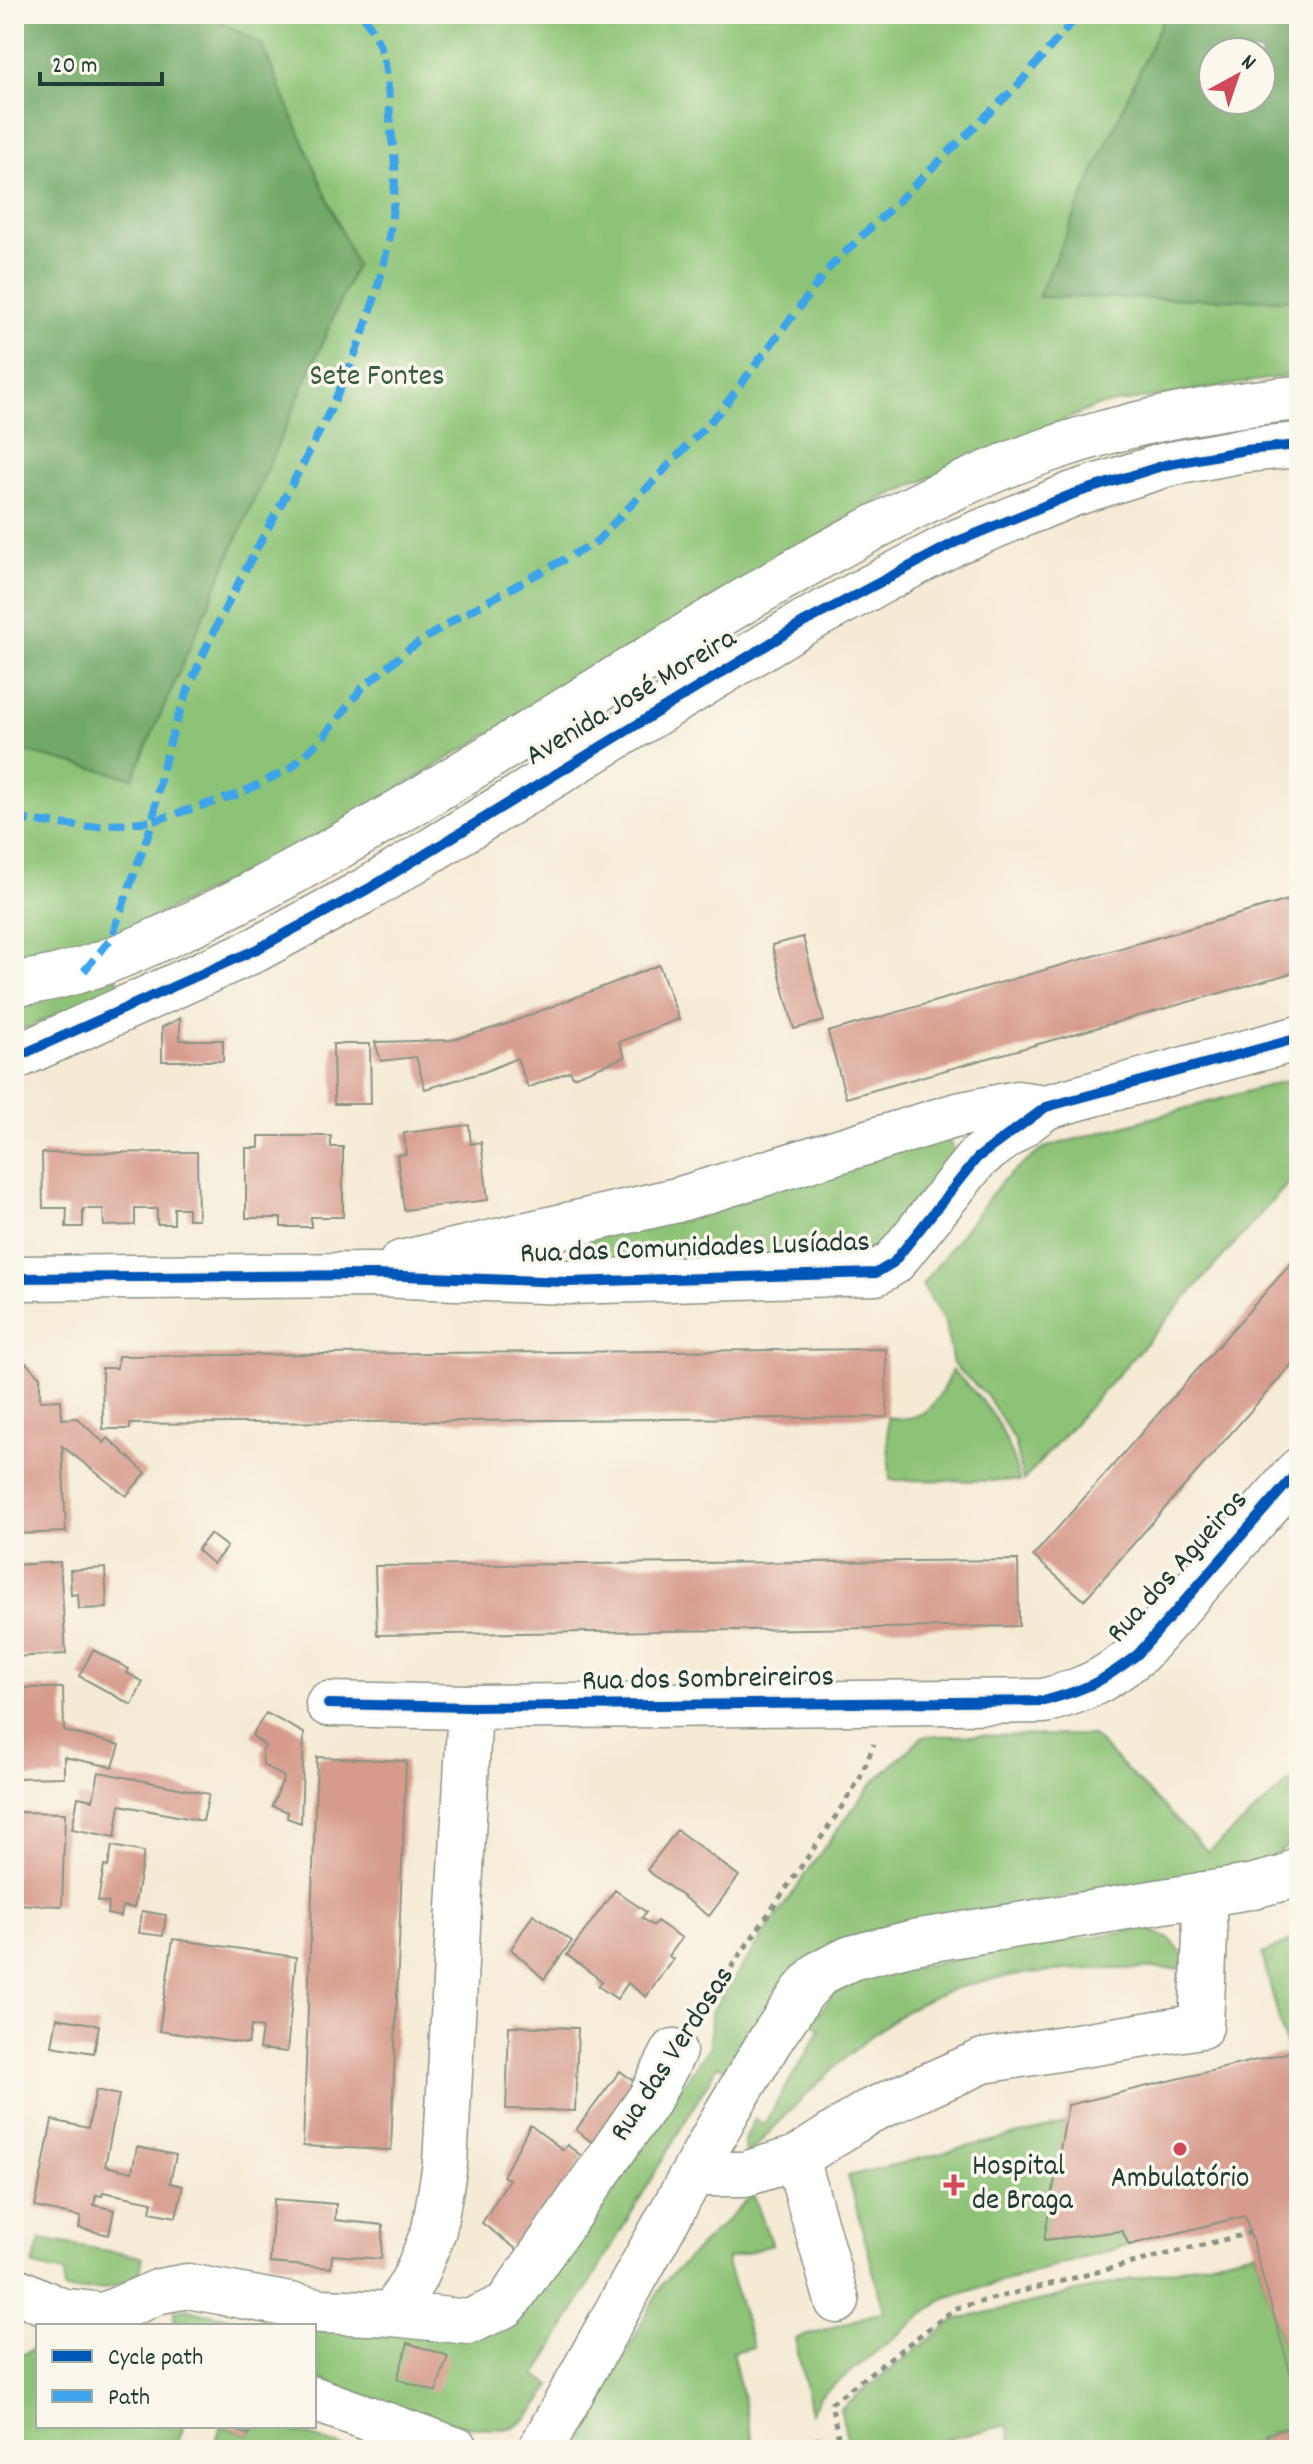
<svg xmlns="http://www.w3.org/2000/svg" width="1313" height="2464" font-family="Dekko,sans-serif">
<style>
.green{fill:#8dc376;stroke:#568055;stroke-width:2;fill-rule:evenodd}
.forest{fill:#72a967;stroke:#48734e;stroke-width:2;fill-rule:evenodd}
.building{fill:#d69b8c}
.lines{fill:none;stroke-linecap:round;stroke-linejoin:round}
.minor-casing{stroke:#8a9484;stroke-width:47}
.path{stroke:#8a9484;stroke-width:5;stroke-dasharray:6 6;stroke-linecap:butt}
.minor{stroke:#fff;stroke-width:44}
.quiet{stroke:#3da4eb;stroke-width:8;stroke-dasharray:16 8;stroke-linecap:butt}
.cycleway-casing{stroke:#fbf7ec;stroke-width:15}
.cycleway{stroke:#0057b8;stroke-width:10}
.poi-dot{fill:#d1495b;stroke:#fbf7ec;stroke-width:3}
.labels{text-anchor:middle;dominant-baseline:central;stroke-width:7;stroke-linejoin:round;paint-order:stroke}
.park-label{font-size:30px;fill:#3a5e44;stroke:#fbf7ec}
.street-label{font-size:30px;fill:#1f3d34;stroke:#fbf7ec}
.poi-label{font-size:30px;fill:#1f3d34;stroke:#fbf7ec;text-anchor:start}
</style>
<rect width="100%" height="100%" fill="#fbf7ec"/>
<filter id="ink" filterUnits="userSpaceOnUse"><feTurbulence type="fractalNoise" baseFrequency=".0125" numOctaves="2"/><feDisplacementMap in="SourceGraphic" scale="16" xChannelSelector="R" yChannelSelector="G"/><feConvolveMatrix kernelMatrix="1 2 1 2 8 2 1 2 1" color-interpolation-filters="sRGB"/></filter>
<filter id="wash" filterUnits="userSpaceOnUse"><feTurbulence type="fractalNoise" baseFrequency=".006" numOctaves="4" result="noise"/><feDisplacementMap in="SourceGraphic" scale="32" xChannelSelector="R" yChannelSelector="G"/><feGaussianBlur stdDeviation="1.8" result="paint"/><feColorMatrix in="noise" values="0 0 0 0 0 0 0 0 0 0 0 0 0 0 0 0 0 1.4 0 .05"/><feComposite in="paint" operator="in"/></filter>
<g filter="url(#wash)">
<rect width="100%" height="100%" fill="#f5ebd5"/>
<path class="green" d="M14 14H1299V374L1097 406 881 499 336 826 111 939 31 961 14 958ZM1213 52H1261V100H1213Z
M116 977 122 986 14 1034V1003Z
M1299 1077V1171L1023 1481 1015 1441 988 1397 953 1364 945 1323 922 1285 1002 1181 1044 1148Z
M939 1134 953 1146 958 1163 867 1259 580 1265 576 1251 581 1236Z
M952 1370C993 1409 1005 1426 1019 1481L890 1480 887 1417C926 1425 938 1401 952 1370Z
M1092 1735 1208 1852 1299 1774V1835L1277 1855 1225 1873 902 1922 831 1943 733 2074 718 2065 536 2376 552 2385C542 2399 531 2419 515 2426 479 2442 354 2391 314 2377V2330L510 2324 710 2046 711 2012 823 1849 871 1785 923 1736Z
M1146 1928 1171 1940 1185 1958 1182 1969C1086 1969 973 1962 891 2021 838 2059 793 2109 747 2155 741 2141 749 2131 755 2119L764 2124 821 2029 811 2023 834 1994 860 1978 994 1952Z
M1299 1929V2044L1286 2047 1262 1954 1287 1943Z
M1065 2123 1045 2240 1122 2231 1129 2245 945 2298 821 2395 811 2413 795 2339 884 2311 848 2176Z
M753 2194 772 2245 726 2259 753 2347 732 2352 755 2450H578L579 2443 663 2283Z
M40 2239 143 2257 140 2272C116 2290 93 2292 64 2290L65 2273 33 2266Z
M1255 2251 1299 2401V2425L1268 2433V2439L1225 2450H1014L1007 2425 916 2447V2450H850L840 2409 955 2320Z
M184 2309 278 2326H178L174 2319V2310Z
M38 2346V2426H184L175 2450H14V2359Z
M221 2426 249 2435 252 2426H278L352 2450H213Z
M820 2437 824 2450H769Z"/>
<path class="forest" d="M14 14H207L262 45 356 265 133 778 14 749Z
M1165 14H1299V300L1038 297ZM1213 52H1261V100H1213Z"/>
<g id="blocks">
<path class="building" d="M1299 897V971L846 1098 828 1032Z
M803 937 824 1021 794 1029 772 945Z
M659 965 679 1019 619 1042 625 1057 573 1077 570 1071 528 1088 517 1058 484 1072 425 1089 416 1057 381 1061 375 1042 452 1040 504 1025Z
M180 1018V1040H223V1061H162V1027Z
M333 1044H370L371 1104H334Z
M469 1125 471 1144 481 1142 488 1200 404 1210 397 1155 406 1154 404 1133Z
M259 1136H331V1147H343V1217H311V1227H281V1218H246V1148H259Z
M197 1152 198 1219H188V1208H174V1224H157V1209H135V1225L104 1226 103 1209H83V1227H66L67 1208H43L42 1153Z
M1299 1254V1356L1084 1600 1033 1556Z
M886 1349 887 1417 130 1424V1429H103L102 1368H117L118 1356Z
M14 1363H26L40 1377V1401L61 1400 62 1419 77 1418 104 1443 108 1438 146 1473 126 1496 62 1446 66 1532 14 1534Z
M210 1534 227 1547 213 1564 197 1550Z
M1018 1560 1019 1626 377 1635 375 1566Z
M60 1562 66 1654 14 1657V1565Z
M105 1568 107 1608 79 1609 78 1594 71 1595 70 1570Z
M93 1650 129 1669 127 1673 143 1682 132 1705 79 1676Z
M14 1688H63L64 1731 120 1745 113 1767 64 1757V1777L14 1778Z
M266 1713 304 1733 301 1823 287 1818 288 1812 272 1806 284 1777 263 1765 262 1751 265 1746 252 1735Z
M317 1757 406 1761 391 2150 303 2146Z
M99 1772 209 1794 203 1821 120 1805 115 1837 72 1829 78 1797 93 1800Z
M14 1812 65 1813 62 1906 14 1904Z
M677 1830 739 1876 709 1916 647 1870Z
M112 1846 144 1852 134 1908 123 1906 121 1917 107 1914 109 1903 98 1901 104 1866 108 1867Z
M615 1890 646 1912 642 1918 653 1926 657 1921 682 1938 669 1956 673 1959 646 1997 628 1983 617 1999 598 1986 602 1981 567 1955Z
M142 1911 166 1915 163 1936 139 1933Z
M533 1914 572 1941 544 1979 511 1949Z
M173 1939 296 1957 287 2052 259 2049 262 2028 251 2026 248 2044 159 2031Z
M57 2018 99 2025 94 2053 52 2046Z
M509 2026 578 2028 575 2111 506 2109Z
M1299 2050V2399H1298L1245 2216 1129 2245 1122 2231 1044 2240 1068 2105Z
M620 2071 642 2087 598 2147 576 2130Z
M96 2090 119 2095 105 2166 132 2172 137 2147 176 2155 170 2183 183 2186 176 2217 150 2212 152 2202 103 2192 102 2196 96 2195 94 2205 114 2210 109 2235 79 2228 81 2217 35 2207 52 2120 88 2128Z
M530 2125 563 2150 567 2145 583 2157 524 2255 482 2223 509 2179 503 2176Z
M274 2199 336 2204 335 2220 383 2225 381 2259 332 2255 331 2268 270 2263Z
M408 2343 448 2356 436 2392 397 2379Z
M1299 2425V2450H1260L1258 2442 1268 2439 1267 2434Z
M224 2426H252L249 2435Z"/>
</g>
</g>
<g filter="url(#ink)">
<use href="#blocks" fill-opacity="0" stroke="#8a9484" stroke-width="2"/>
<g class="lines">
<defs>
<path id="minor" d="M14 984C73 978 123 956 177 931 242 901 304 867 366 831 513 746 654 651 802 567 882 522 966 477 1054 448 1134 421 1215 406 1299 398
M14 1058 257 949 368 889 803 623 956 542 1073 494 1165 465 1245 450 1299 445
M401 1263 677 1200 957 1115 1017 1103 1046 1107
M14 1278 376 1275 568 1282 876 1273 893 1263 977 1158 1046 1107 1299 1038
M328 1704 470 1707 1044 1701C1087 1689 1102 1682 1138 1654L1299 1470
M797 2158 837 2301
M694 2174H745L797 2158 868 2112 983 2061 1201 2026 1205 1935 1203 1894
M14 2289 60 2310 104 2315 160 2291 188 2286 322 2311 393 2314 469 2322 506 2305 650 2098 674 2051
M393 2314 415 2277 434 2230 445 2164 470 1707
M314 2399 457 2450
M540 2450 727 2112 771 2039 803 1992 820 1973 851 1958 914 1942 1249 1887 1289 1877 1299 1869"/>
</defs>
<use href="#minor" class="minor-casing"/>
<path class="path" d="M697 2017 832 1822 860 1778 874 1744
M841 2450 831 2403 956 2308 1250 2233"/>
<use href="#minor" class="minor"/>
<path class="quiet" d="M14 819 88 827 153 821C183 590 386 417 395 179 396 163 393 146 391 131 389 106 389 76 382 52 378 39 369 26 363 14
M84 971 111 939 153 821 239 794 291 768 325 735 363 687 409 649 457 618 596 542 722 409 830 267 1018 85 1079 14"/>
<defs>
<path id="cycleway" d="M14 1058 257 949 368 889 803 623 956 542 1073 494 1165 465 1245 450 1299 445
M14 1278 376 1275 568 1282 876 1273 893 1263 977 1158 1046 1107 1299 1038
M328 1704 470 1707 1044 1701C1087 1689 1102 1682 1138 1654L1299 1470"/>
</defs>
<use href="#cycleway" class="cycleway-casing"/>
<use href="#cycleway" class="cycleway"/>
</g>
</g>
<g class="poi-dot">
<circle cx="1180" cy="2149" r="8"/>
<path d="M950 2173h8v8h8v8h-8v8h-8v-8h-8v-8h8z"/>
</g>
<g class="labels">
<g class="park-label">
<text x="377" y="378">Sete Fontes</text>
</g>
<g class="street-label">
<text transform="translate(632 699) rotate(-31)">Avenida José Moreira</text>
<text transform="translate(695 1250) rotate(-2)">Rua das Comunidades Lusíadas</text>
<text transform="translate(1179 1568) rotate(-48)">Rua dos Agueiros</text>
<text transform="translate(708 1681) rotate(-1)">Rua dos Sombreireiros</text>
<text transform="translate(674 2055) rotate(-57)">Rua das Verdosas</text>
</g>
<g class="poi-label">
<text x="972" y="2168">Hospital<tspan x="972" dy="34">de Braga</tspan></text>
<text x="1180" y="2180" text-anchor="middle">Ambulatório</text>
</g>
</g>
<rect width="1313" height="2464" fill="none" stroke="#fbf7ec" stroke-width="48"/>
<rect x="36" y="2324" width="280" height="104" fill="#fbf7ec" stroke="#a3ada2" stroke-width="2"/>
<rect x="52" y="2350" width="40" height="12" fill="#0057b8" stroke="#a3ada2" stroke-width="2"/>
<text x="108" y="2364" font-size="24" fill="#1f3d34">Cycle path</text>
<rect x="52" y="2390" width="40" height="12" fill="#3da4eb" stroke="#a3ada2" stroke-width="2"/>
<text x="108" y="2404" font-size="24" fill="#1f3d34">Path</text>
<g transform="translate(1237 76) rotate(40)"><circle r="38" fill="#fbf7ec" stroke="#a3ada2" stroke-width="2"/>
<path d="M0-6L14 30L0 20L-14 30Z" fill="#d1495b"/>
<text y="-12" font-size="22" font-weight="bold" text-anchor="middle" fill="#1f3d34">N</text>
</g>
<path d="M40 72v12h122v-12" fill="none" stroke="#1f3d34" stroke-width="4"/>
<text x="52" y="72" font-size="24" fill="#1f3d34" stroke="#fbf7ec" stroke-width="6" paint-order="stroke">20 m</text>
</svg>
